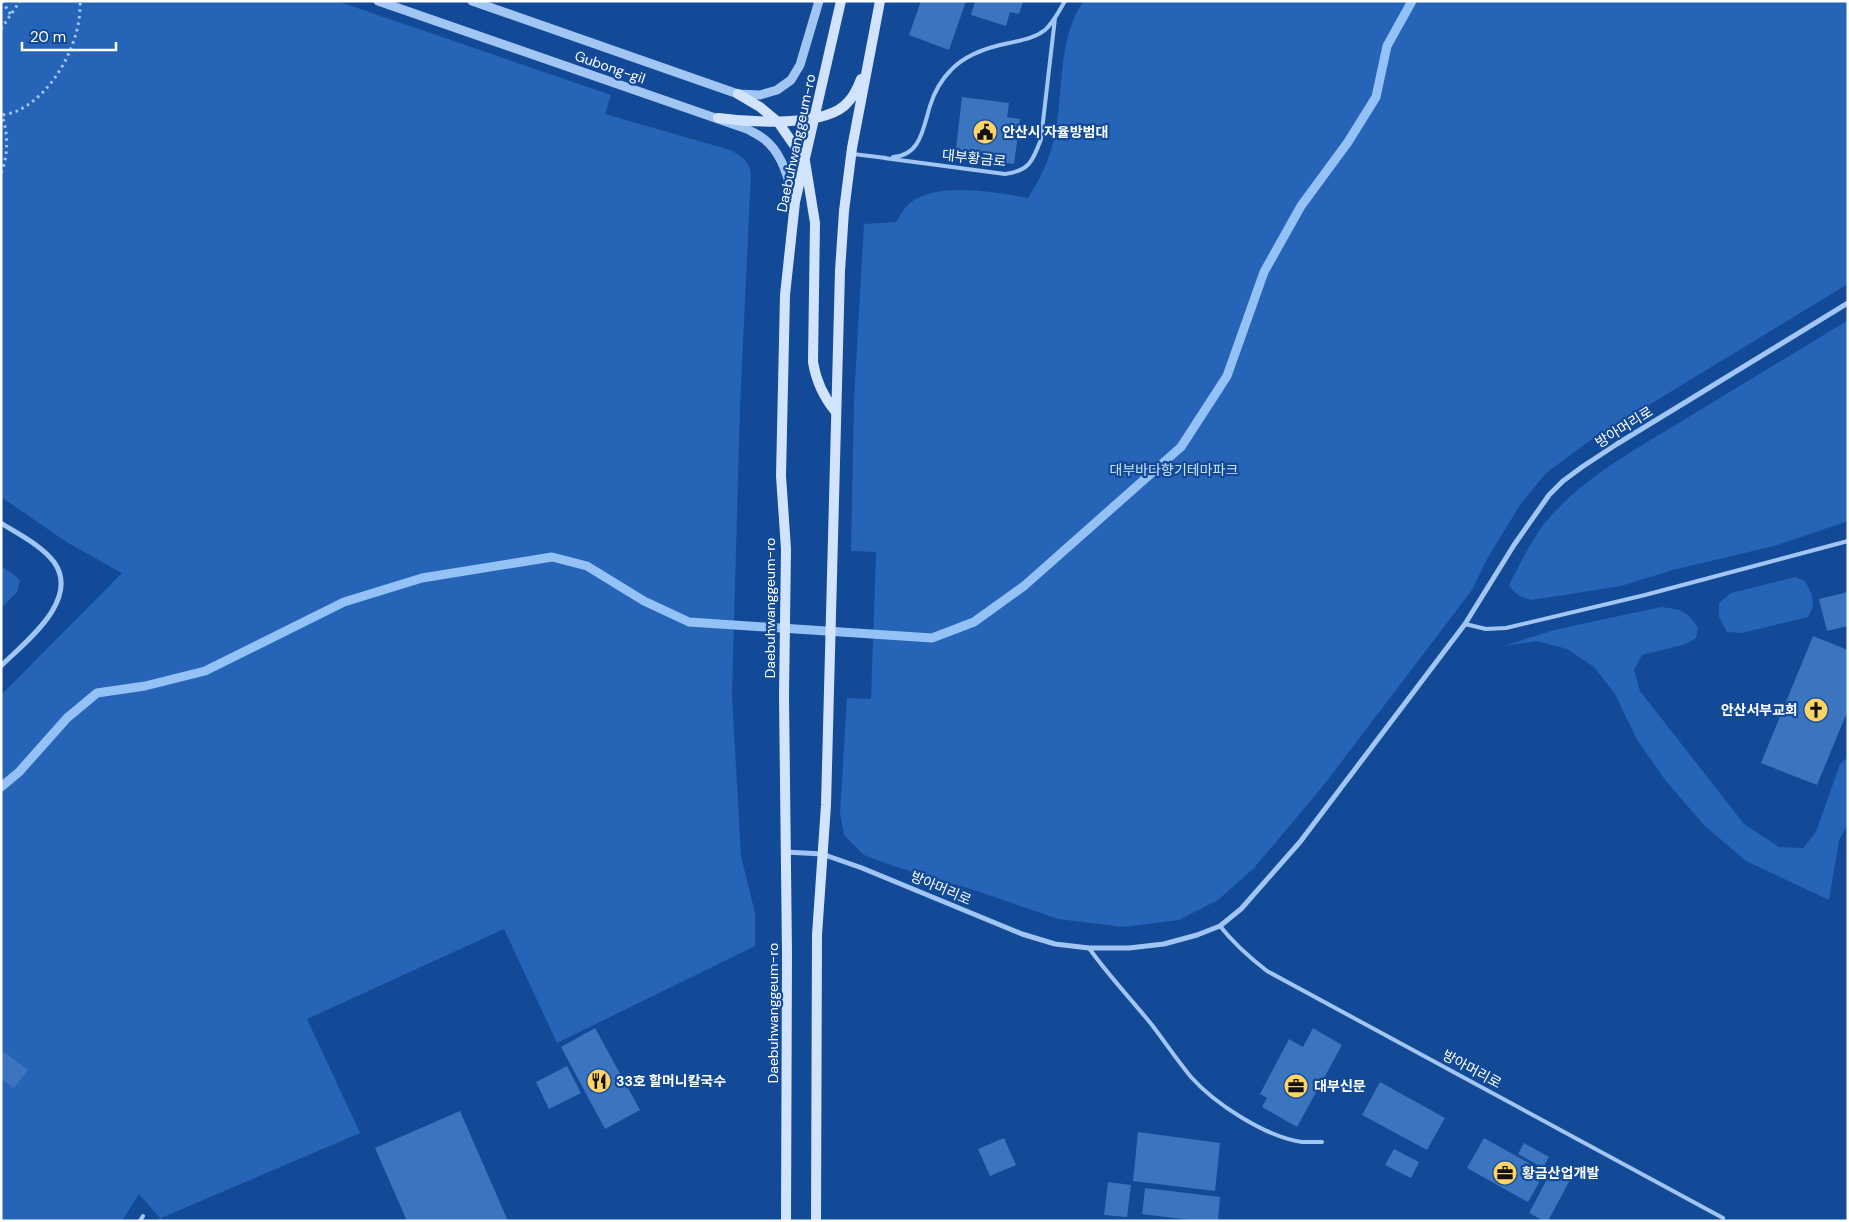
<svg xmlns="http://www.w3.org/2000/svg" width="1849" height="1222" font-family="'DM Sans','Noto Sans KR',sans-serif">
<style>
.green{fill:#2564b6}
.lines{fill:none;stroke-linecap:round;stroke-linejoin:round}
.stream{stroke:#94c1f6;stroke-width:9}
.building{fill:#3b74bf}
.path{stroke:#a2c6f3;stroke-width:3;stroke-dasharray:2.5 4;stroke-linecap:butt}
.service{stroke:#a2c6f3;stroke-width:4}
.minor{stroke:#a2c6f3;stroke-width:5}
.tertiary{stroke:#a2c6f3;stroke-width:9}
.secondary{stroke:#d2e4fd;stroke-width:10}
.labels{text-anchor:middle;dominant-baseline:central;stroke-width:4.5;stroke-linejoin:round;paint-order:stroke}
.street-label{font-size:14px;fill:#fff;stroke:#124a97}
.poi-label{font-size:14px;font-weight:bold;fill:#fff;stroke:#124a97;text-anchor:start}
.park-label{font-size:14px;fill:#cae1fd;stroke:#124a97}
</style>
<rect width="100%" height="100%" fill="#124a97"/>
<path class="green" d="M1 1H337L611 95 605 114 730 150C742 156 748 160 751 173L740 407 732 695 741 856 755 913V946L557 1043 504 929 307 1019 360 1133 161 1218 162 1221H159L160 1218 139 1194 122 1221H1V695L122 573 68 543 1 497Z
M1084 1H1848V284L1588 442 1546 473 1520 505 1487 559 1472 590 1323 786 1254 868 1218 900 1179 920 1123 927 1058 919 977 891 890 865 864 855 844 835 840 813 847 698 871 699 876 552 851 551 854 399 864 224 896 222C900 216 903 210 907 206 931 180 997 192 1028 198 1041 177 1048 163 1054 139 1064 96 1057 36 1084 1Z
M1848 320V521L1774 546 1673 570 1621 586 1532 600C1520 597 1516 595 1509 585 1521 562 1533 536 1550 517 1586 476 1636 449 1682 421 1737 387 1793 354 1848 320Z
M1 566 17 577 20 581 17 592 1 608Z
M1795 577 1805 581C1812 594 1817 604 1808 617L1742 633 1727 632 1719 617V603L1731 593Z
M1661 607C1680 609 1688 611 1698 628L1696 638 1686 644 1642 655 1634 670 1640 691 1744 824 1779 847 1803 848 1816 832 1840 764 1848 757V824L1839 841 1829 900 1746 861 1704 825 1666 781 1637 740 1615 694 1594 667 1567 649 1537 641 1504 646 1554 630Z"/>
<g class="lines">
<path class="stream" d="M1 787 19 772 67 718 97 693 145 686 205 671 344 602 422 578 552 557 587 566 644 601 689 622 932 638 974 622 1024 586 1181 447 1227 376 1264 272 1301 206 1348 142 1376 97 1387 46 1412 1"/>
</g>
<path class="building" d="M921 1H966L949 50 909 35Z
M975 1H1023L1019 14 1010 12 1006 26 971 15Z
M962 97 1009 103 1007 117 1020 119 1014 164 955 157Z
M1848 592V626L1827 631 1819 599Z
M1813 636 1848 650V710L1817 785 1761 763Z
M595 1028 640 1110 605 1129 561 1047Z
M1313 1028 1342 1045 1297 1127 1262 1107 1267 1098 1260 1094 1289 1039 1303 1047Z
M1 1050 28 1070 14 1088 1 1079Z
M567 1066 581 1093 549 1109 536 1082Z
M1380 1082 1445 1118 1427 1150 1362 1115Z
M460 1111 508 1221H407L375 1148Z
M1138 1132 1220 1143 1215 1191 1133 1181Z
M1004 1138 1016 1165 990 1176 978 1149Z
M1484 1138 1545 1172 1528 1202 1467 1168Z
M1524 1143 1549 1157 1543 1168 1518 1154Z
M1394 1149 1419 1162 1411 1178 1385 1165Z
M1552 1170 1570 1180 1548 1221H1544L1529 1213Z
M1108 1182 1131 1185 1127 1217 1104 1215Z
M1145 1188 1220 1197 1218 1221H1198L1142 1214Z"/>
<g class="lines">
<path class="path" d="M2 1 11 15
M1 29 20 1
M1 113C8 130 9 155 1 173
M3 115C7 114 13 113 17 111 54 94 82 41 80 1"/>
<path class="service" d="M853 154 886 158
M893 157C921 155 923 128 930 106 934 93 942 79 951 70 966 54 989 47 1009 43 1022 40 1035 38 1045 30 1054 22 1059 11 1065 1
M884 158 1005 174C1029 171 1033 161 1041 139L1055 18
M1465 624 1486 629 1506 628 1645 595 1848 541
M1220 926C1234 944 1249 957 1267 971L1723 1218
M1089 948C1108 975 1131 999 1152 1025 1165 1042 1177 1060 1191 1077 1215 1104 1266 1137 1302 1142 1309 1142 1315 1142 1322 1142
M140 1221 143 1216"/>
<path class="minor" d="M1 523C18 534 41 545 54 562 81 600 25 642 1 666
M785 852 822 854 862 868 1022 934 1055 944 1089 948H1129L1164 944 1197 935 1220 926 1241 909 1300 842 1465 624 1514 545 1549 495 1563 481 1582 467 1617 444 1848 303"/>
<path class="tertiary" d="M378 1 747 129C752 132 759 135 764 139 783 153 788 180 795 201
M472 1 738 94 760 95 777 90 791 80 800 65 819 1"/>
<path class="secondary" d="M738 94 760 107 778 122 805 161 815 223 813 362C816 381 823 396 835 411
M718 118C748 122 827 128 848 102 854 96 858 87 861 79
M786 1221 787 953 784 696 786 549 781 476 785 295 795 202 841 1
M816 1221 817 935 826 805 840 271 844 211 852 148 880 1"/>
</g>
<defs>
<symbol id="civic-disc" viewBox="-11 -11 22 22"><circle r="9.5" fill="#ffd465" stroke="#124a97"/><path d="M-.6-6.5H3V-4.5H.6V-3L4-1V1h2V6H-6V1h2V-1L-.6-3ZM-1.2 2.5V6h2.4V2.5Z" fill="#111"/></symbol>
<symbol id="church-disc" viewBox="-11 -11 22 22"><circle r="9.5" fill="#ffd465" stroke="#124a97"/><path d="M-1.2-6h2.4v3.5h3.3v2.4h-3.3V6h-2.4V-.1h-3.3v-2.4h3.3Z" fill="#111"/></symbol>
<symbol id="restaurant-disc" viewBox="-11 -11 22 22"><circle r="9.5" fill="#ffd465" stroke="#124a97"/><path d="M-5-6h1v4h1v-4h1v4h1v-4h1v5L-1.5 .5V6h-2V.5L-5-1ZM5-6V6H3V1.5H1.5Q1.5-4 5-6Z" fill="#111"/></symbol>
<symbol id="office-disc" viewBox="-11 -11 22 22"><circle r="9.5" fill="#ffd465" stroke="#124a97"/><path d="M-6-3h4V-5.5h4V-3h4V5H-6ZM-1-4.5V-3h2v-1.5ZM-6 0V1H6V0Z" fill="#111"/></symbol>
</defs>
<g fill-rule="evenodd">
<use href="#civic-disc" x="971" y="118" width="28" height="28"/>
<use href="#church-disc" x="1802" y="696" width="28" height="28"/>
<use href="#restaurant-disc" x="585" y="1067" width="28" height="28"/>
<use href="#office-disc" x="1282" y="1072" width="28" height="28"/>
<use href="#office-disc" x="1491" y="1159" width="28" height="28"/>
</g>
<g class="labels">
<g class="street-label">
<text transform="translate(610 67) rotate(19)">Gubong-gil</text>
<text transform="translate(796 143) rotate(-78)">Daebuhwanggeum-ro</text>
<text transform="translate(974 158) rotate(6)">대부황금로</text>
<text transform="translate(1624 427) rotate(-32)">방아머리로</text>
<text transform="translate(770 608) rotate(-90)">Daebuhwanggeum-ro</text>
<text transform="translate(941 888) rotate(23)">방아머리로</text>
<text transform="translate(773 1013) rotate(-90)">Daebuhwanggeum-ro</text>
<text transform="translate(1472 1069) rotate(28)">방아머리로</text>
</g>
<g class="poi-label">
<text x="1002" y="132">안산시 자율방범대</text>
<text x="1798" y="710" text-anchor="end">안산서부교회</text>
<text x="616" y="1081">33호 할머니칼국수</text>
<text x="1314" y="1086">대부신문</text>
<text x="1522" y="1173">황금산업개발</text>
</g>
<g class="park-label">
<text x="1174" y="470">대부바다향기테마파크</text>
</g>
</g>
<rect width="1849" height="1222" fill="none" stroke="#ffffff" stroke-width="5"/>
<path d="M22 42v8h94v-8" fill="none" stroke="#ffffff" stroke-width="2.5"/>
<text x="30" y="42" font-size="15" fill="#ffffff" stroke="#124a97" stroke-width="4" paint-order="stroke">20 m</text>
</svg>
